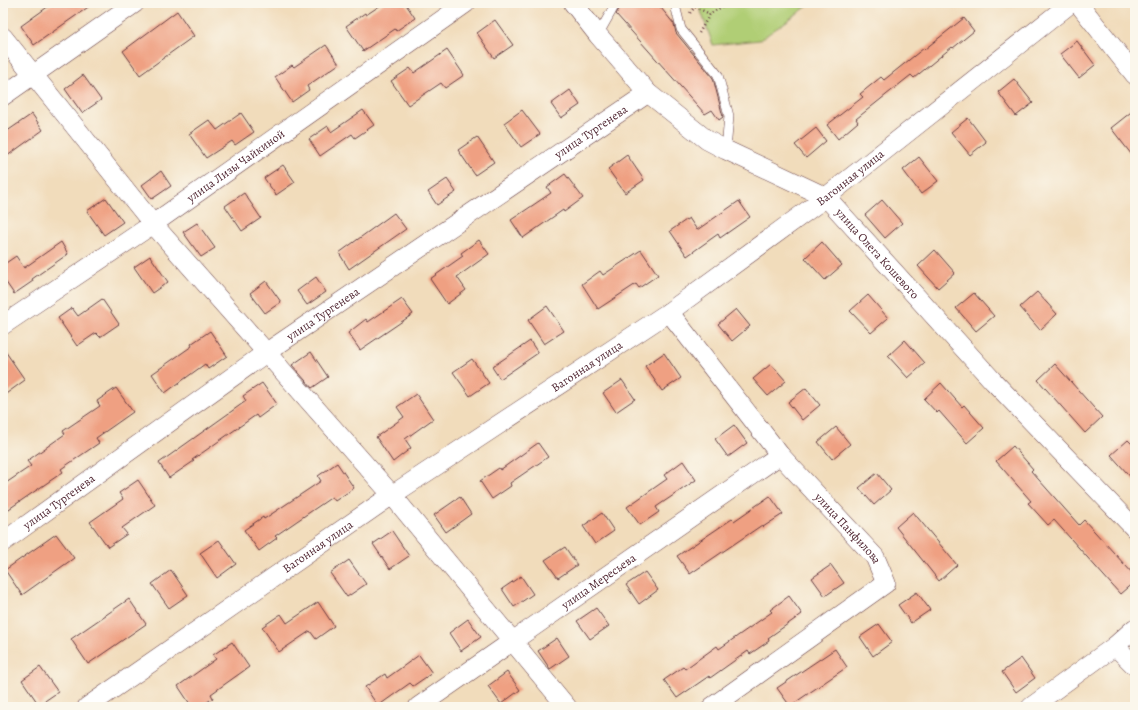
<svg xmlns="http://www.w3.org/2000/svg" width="1138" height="710" font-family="Alegreya,serif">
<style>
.green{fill:#b0ce75;stroke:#7d7650}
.building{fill:#efa082}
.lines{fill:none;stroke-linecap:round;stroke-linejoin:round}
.lane-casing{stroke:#633b41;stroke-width:10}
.street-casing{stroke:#633b41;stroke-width:20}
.path{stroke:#633b41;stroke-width:2.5;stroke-dasharray:1 3;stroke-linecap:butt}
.lane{stroke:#fff;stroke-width:9}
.street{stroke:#fff;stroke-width:19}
.labels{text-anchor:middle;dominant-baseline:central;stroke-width:3.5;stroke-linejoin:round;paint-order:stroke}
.street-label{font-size:12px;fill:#4a1f2b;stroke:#fbf7ec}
</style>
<rect width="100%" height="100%" fill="#fbf7ec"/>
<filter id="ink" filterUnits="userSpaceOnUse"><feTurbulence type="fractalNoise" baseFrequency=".025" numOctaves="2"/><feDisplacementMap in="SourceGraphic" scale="8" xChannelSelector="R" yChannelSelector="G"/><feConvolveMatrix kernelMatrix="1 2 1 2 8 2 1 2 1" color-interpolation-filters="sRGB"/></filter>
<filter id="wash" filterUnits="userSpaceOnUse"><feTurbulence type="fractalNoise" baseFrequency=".012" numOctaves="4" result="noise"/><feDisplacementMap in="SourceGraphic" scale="16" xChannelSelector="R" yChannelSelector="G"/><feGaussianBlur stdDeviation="0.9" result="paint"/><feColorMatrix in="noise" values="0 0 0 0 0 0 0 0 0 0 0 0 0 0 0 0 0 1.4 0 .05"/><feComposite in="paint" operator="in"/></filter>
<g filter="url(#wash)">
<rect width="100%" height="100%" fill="#f1dcbb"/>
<path class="green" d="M698 3H812L760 40 713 45Z"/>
<g id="blocks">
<path class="building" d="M53 3H94L34 45 21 26Z
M384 3H405L415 18 396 31 395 29 363 51 346 26 365 13 366 15Z
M623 3H644L648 8 655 3H657L674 24 676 33 713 78 723 117 719 120 712 110 705 114 616 14Z
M177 11 194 36 140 75 123 51Z
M964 18 974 31 953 48 952 47 914 78 911 75 856 119 858 122 838 139 827 125 863 97 860 94 881 77 884 80 924 48 925 49Z
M495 20 513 45 494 58 477 33Z
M1077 41 1095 65 1079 78 1060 54Z
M326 45 339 64 307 86 309 90 292 102 275 77 292 65 294 67Z
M447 50 464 75 445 88 441 83 408 105 391 81 410 68 414 73Z
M83 75 101 100 82 113 65 89Z
M1014 79 1033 103 1016 116 998 92Z
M570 90 580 105 561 118 551 104Z
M1135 109V159L1111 128Z
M363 110 374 125 355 138 352 134 320 156 309 139 328 126 331 132Z
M522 110 540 134 521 147 504 123Z
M241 113 254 132 235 145 232 141 206 158 189 134 209 120 217 130Z
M32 114 43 130 3 159V134Z
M968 118 986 142 970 155 951 132Z
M816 128 826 141 806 158 795 145Z
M477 137 494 162 475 175 458 150Z
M627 155 644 180 625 193 608 169Z
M919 157 938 181 921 194 903 170Z
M283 165 295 182 276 195 264 178Z
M161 171 171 186 152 199 142 185Z
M565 174 583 198 564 212 563 210 523 238 511 220 551 193 547 187Z
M447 179 456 192 437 205 428 192Z
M244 193 261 218 242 231 225 206Z
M106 198 123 222 104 235 87 211Z
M882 200 902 223 885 238 865 215Z
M739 201 750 217 720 238 718 234 687 256 670 231 689 218 697 230Z
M394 213 406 229 349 269 339 253Z
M197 223 215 248 201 257 183 232Z
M479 240 489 254 457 277 466 290 447 304 430 279 463 256 461 253Z
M61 242 68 254 32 279 33 281 14 294 3 278V265L16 256 24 268Z
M822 242 842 265 825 280 805 258Z
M641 250 658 275 639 288 636 284 598 309 582 284 600 271 603 275Z
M935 250 955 273 938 288 918 266Z
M150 256 168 282 152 293 134 267Z
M316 277 326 292 307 305 297 291Z
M266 281 281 302 265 313 250 293Z
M1037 292 1057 314 1040 330 1020 307Z
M974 293 994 316 976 331 956 308Z
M868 295 888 318 871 333 850 311Z
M102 299 119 324 100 337 96 333 77 346 58 318 72 308 78 316Z
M402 299 413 314 360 350 348 333 366 319 368 322Z
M547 306 564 331 544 344 528 320Z
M736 309 750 326 732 341 718 324Z
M210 331 227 356 208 369 205 364 165 393 152 374 192 346 191 344Z
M905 340 925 363 908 378 888 356Z
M530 341 538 353 500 379 492 367Z
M3 348 25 380 3 396Z
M311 352 328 377 312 388 292 365Z
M664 353 681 378 662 391 645 366Z
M472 359 489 383 470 396 453 372Z
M771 364 786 381 768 396 753 379Z
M1055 364 1102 417 1085 433 1038 380Z
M622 380 635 399 616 412 603 393Z
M262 383 277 404 258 418 256 415 192 460 194 461 169 478 159 463 246 401 243 396Z
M941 383 962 407 964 405 984 428 967 443 939 411 937 413 924 399Z
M116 388 133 412 96 438 99 443 61 469 63 472 3 513V485L31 466 27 461 65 434 63 431 100 406 97 401Z
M806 388 820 405 802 420 788 402Z
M416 394 433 419 405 439 411 448 393 462 376 437 404 417 397 407Z
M734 425 747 443 728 457 715 439Z
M836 427 850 444 832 459 818 442Z
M1128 440 1135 447V482L1111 455Z
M538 443 548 457 510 483 511 486 492 499 480 481 499 468 500 470Z
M1013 446 1033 469 1031 471 1079 525 1084 520 1135 576V581L1120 594 1054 520 1048 525 1028 503 1031 501 996 461Z
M683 461 696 480 656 507 659 512 640 525 627 507 667 479 664 475Z
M337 463 354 488 335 501 332 497 275 536 277 538 259 551 244 530 263 517 264 519 321 481 318 476Z
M877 473 891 490 874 505 859 488Z
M138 480 155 505 122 528 127 534 108 547 90 522 123 499 119 493Z
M770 496 783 514 763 527 762 525 690 574 677 556 732 519 734 521Z
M460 497 471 514 446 532 434 515Z
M913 512 957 565 939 581 896 527Z
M602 513 614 531 595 544 583 526Z
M392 531 409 556 390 569 373 544Z
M56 534 74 558 22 595 5 570Z
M219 540 236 564 217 578 200 553Z
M565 547 577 565 558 578 545 560Z
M349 560 366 584 347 597 330 573Z
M831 565 844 583 825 596 812 578Z
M171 570 188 595 169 608 152 584Z
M645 572 658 590 639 604 626 585Z
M521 576 533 594 514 607 502 589Z
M917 592 930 610 911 623 898 605Z
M789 596 802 614 768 638 769 641 750 654 748 651 710 678 709 676 677 698 664 680 683 667 685 669 717 646 719 649 772 612 770 610Z
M129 599 146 624 88 664 71 639Z
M318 602 334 626 316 639 310 631 279 652 262 627 281 614 287 623Z
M596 608 609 626 590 639 577 621Z
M468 619 481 637 461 651 449 633Z
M879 624 892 642 873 656 860 637Z
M557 638 569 656 550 669 538 651Z
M232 642 249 667 211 694 213 698 200 707H192L178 686 216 659 213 655Z
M835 649 847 667 790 706 777 688Z
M419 655 432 673 413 686 410 683 378 706 365 687 385 674 387 678Z
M1021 658 1035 678 1016 692 1002 672Z
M40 667 58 692 39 705 22 680Z
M507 672 520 690 501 704 488 686Z"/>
</g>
</g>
<g filter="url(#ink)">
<use href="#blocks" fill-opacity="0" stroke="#633b41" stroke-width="1"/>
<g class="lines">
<defs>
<path id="lane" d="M676 9 681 29 718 75 729 116 726 150
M598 35 616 3"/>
<g id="street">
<path id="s1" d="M573 3 598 35 648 93 707 140 726 150 826 197 994 382 1135 529"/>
<path d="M1078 3 1135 75"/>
<path d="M3 37 153 224 392 495 567 707"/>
<path d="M3 96 135 3"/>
<path id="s2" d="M669 312 780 455 875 557 886 583 712 707"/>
<path id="s3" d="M3 325 153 224 466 3"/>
<path id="s4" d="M3 542 267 352 648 93"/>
<path d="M1115 646 1135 666"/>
<path id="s5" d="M87 707 392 495 669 312 826 197 1071 3"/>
<path id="s6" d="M418 707 780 455"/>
<path d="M1031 707 1115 646 1135 628"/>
</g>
</defs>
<use href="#lane" class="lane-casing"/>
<use href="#street" class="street-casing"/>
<path class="path" d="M690 13 695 7 710 14
M699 33 710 14 728 3"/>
<use href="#lane" class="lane"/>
<use href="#street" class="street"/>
</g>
</g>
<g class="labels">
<g class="street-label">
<text stroke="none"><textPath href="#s4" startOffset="717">улица Тургенева</textPath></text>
<text stroke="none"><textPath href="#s3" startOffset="282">улица Лизы Чайкиной</textPath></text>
<text stroke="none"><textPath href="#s5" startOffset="929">Вагонная улица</textPath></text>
<text stroke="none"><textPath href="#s1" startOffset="401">улица Олега Кошевого</textPath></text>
<text stroke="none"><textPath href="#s4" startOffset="393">улица Тургенева</textPath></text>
<text stroke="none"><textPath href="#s5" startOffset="605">Вагонная улица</textPath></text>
<text stroke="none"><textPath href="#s4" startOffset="69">улица Тургенева</textPath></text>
<text stroke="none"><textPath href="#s2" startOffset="281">улица Панфилова</textPath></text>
<text stroke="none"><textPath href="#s5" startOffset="281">Вагонная улица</textPath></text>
<text stroke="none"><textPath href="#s6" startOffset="220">улица Мересьева</textPath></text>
</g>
</g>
<rect width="1138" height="710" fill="none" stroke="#fbf7ec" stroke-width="16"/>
</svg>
